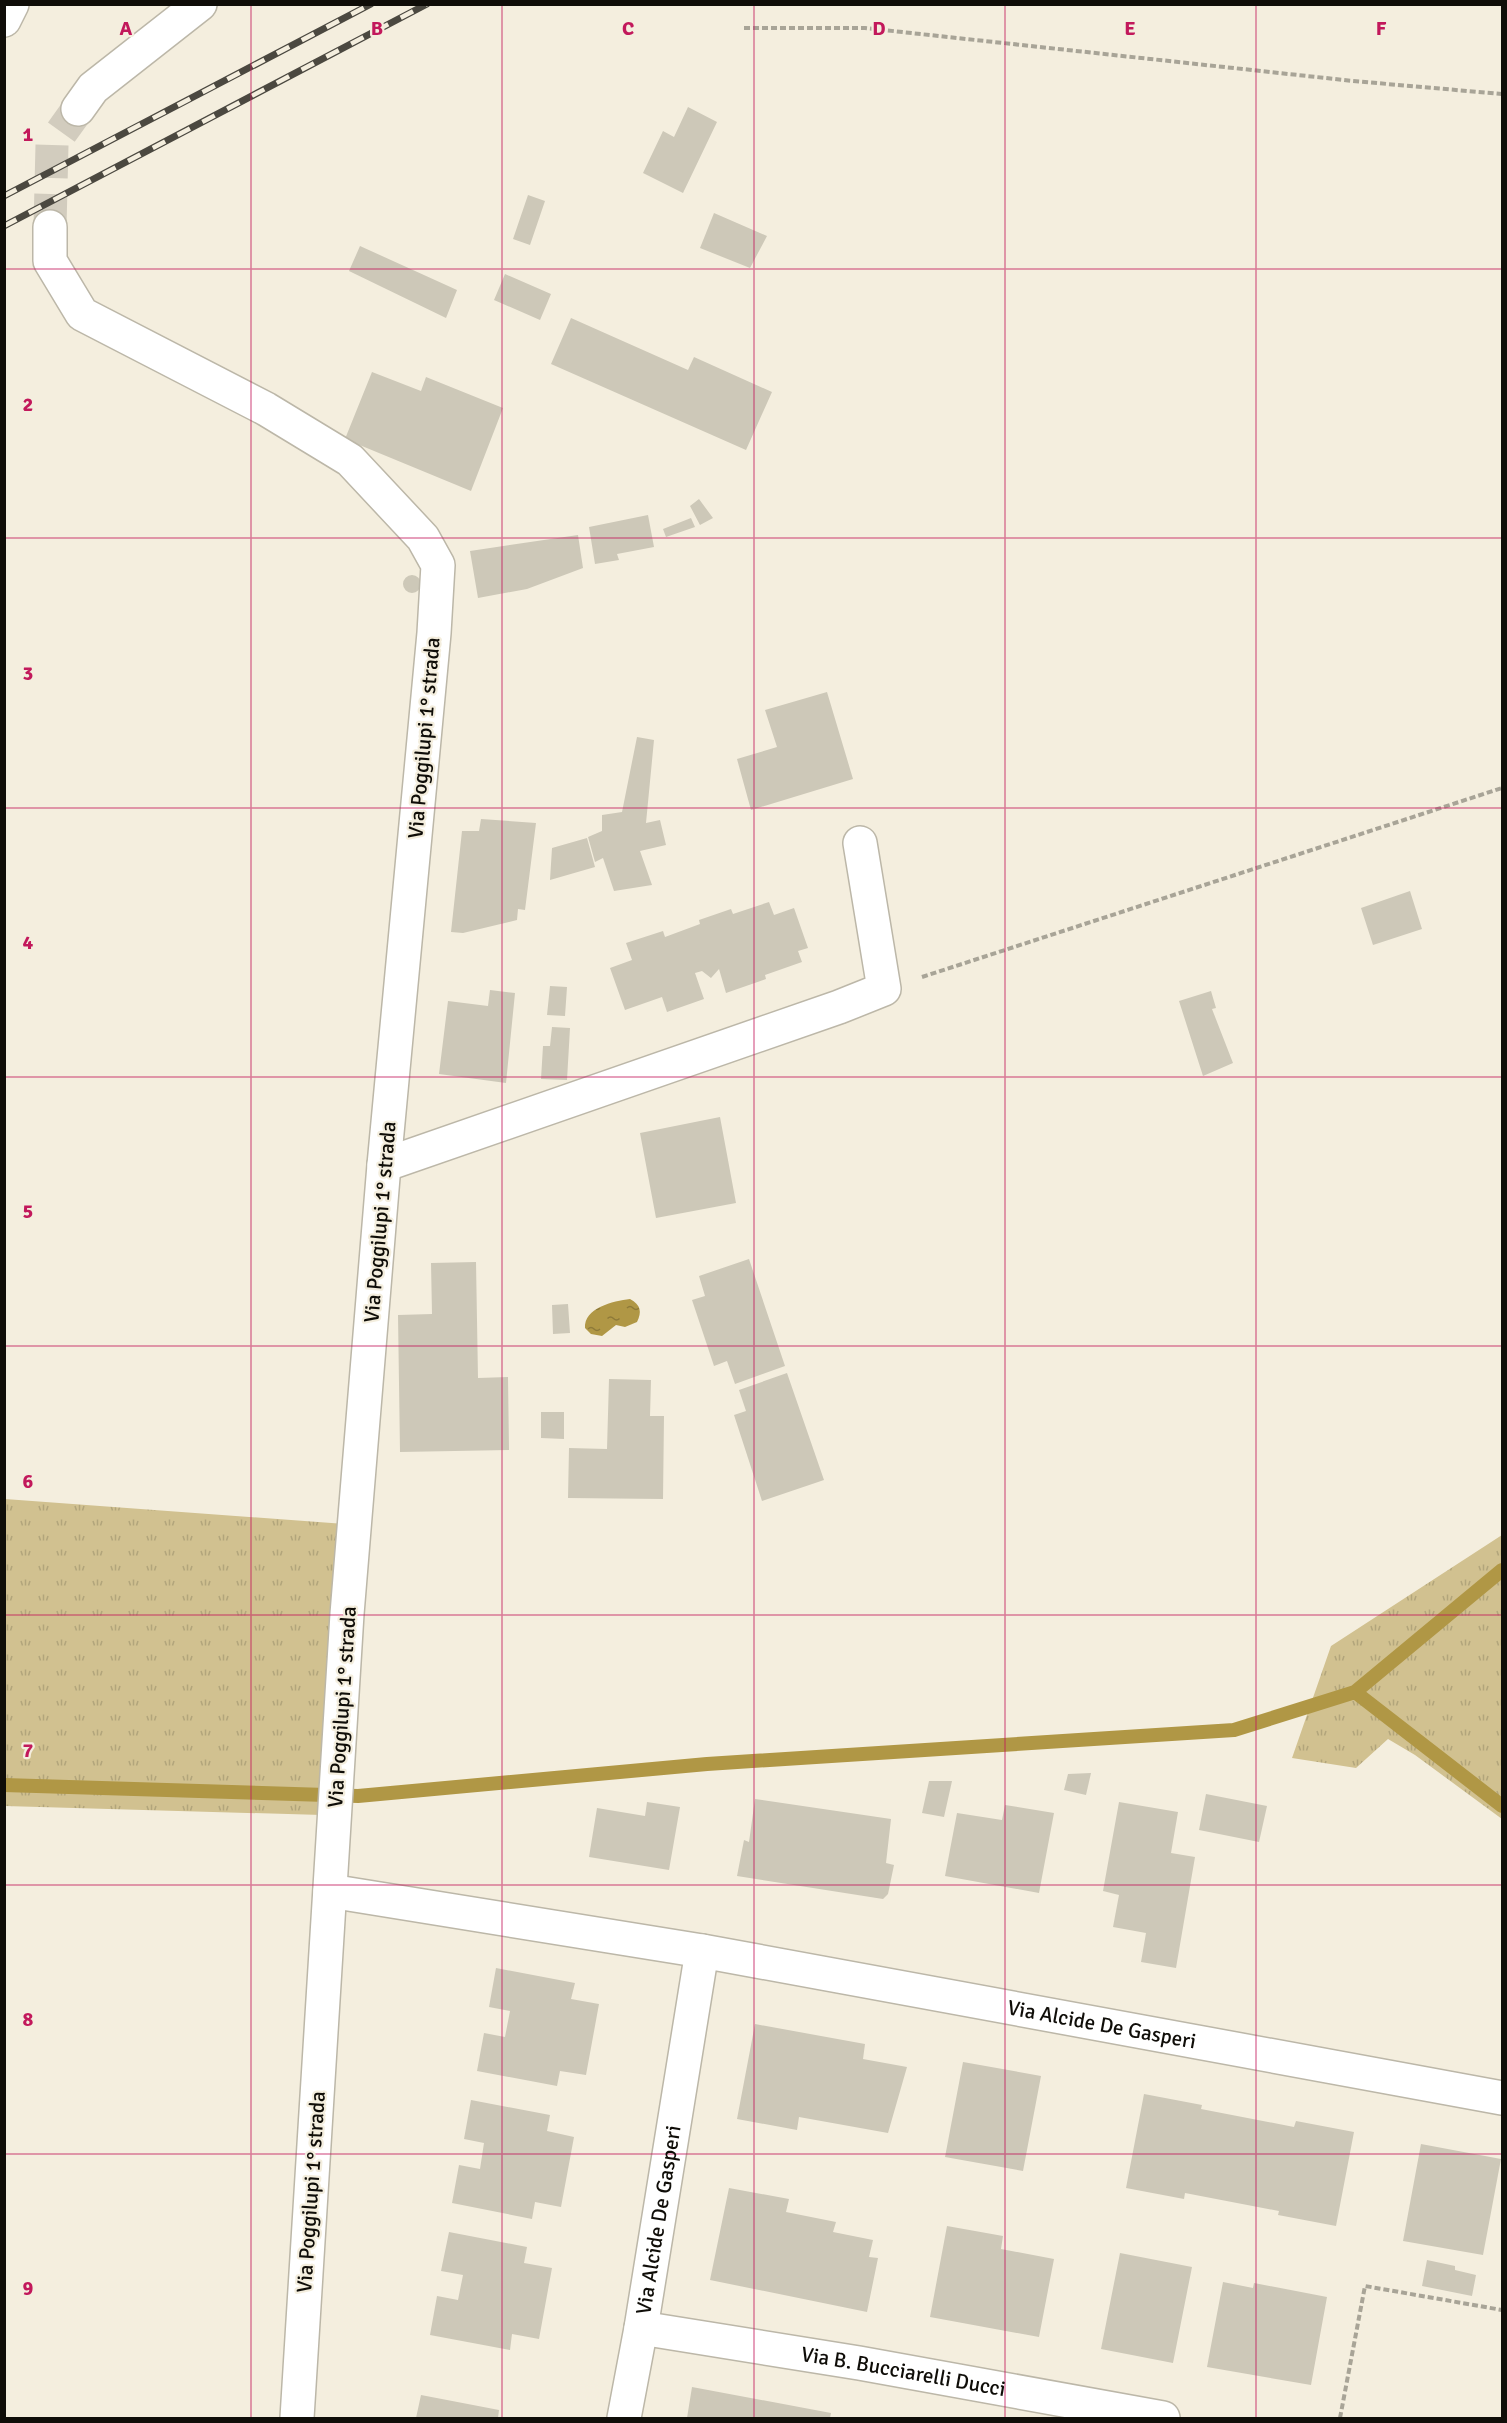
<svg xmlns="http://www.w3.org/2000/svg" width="1507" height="2423" font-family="Signika,sans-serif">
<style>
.grass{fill:url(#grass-tufts)}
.water{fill:url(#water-ripples)}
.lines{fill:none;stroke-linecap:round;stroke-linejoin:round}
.stream{stroke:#b09745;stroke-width:14}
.building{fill:#cdc8b8}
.minor-tunnel{stroke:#d2ccbe;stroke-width:33;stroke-dasharray:33 16;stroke-linecap:butt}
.minor-casing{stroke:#bcb7a8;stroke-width:36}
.major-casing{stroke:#bcb7a8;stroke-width:36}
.path{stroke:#a8a497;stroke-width:4;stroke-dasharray:6 3;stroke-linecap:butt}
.minor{stroke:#fff;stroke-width:33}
.major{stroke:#fff;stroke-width:33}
.rail-casing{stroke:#4b4840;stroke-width:7}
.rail{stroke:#f4eede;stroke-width:4.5;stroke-dasharray:14;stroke-linecap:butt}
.grid{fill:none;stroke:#c2185b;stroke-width:1.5;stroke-opacity:0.55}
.labels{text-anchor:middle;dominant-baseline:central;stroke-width:4.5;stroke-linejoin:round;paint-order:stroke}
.street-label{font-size:21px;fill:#0f0d08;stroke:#f4eede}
.grid-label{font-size:20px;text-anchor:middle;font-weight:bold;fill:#c2185b;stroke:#f4eede;stroke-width:4.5;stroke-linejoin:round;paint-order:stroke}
</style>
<defs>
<pattern id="grass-tufts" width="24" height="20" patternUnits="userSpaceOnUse" patternTransform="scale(1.5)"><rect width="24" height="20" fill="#d1c190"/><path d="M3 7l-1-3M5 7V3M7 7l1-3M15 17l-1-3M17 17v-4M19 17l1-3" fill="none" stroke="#b2a57b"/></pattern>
<pattern id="water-ripples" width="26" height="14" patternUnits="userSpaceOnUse" patternTransform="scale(1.5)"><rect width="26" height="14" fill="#b09745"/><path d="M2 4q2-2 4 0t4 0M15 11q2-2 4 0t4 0" fill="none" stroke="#8e7a38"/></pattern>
</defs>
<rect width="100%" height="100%" fill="#f4eede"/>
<path class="grass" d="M5 1499 345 1524 322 1815 5 1806Z
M1502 1535V1819L1415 1755 1388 1739 1356 1768 1292 1758 1331 1646Z"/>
<path class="water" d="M630 1299C641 1305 642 1312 637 1322L625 1327 616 1325 602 1336 591 1334 585 1328C584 1308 613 1301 630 1299Z"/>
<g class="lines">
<path class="stream" d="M1355 1692 1502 1806
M4 1785 358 1796 707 1764 1234 1730 1355 1692 1502 1570"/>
</g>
<path class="building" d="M688 107 717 122 683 193 643 173 663 131 674 137Z
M528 195 545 201 530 245 513 239Z
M714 213 767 236 750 268 700 248Z
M360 246 457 290 446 318 349 271Z
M505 274 551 294 540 320 494 300Z
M571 318 688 370 694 357 772 392 746 450 551 364Z
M372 372 421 391 426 377 503 408 471 491 345 439Z
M699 499 713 518 700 525 690 506Z
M648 515 654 547 617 554 619 560 595 564 589 527Z
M691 518 695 527 666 537 663 529Z
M578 535 583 568 527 589 478 598 470 551Z
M403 584a9 9 0 1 1 18 0a9 9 0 1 1-18 0Z
M827 692 853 779 751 810 737 759 777 747 765 710Z
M637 737 654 740 646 823 660 820 666 845 640 851 652 885 614 891 603 858 595 862 588 837 602 831V815L622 812Z
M481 819 536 823 525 910 518 909 517 920 463 933 451 932 462 831H479Z
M587 838 595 867 550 880 552 848Z
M1410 891 1422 929 1373 945 1361 908Z
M769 902 774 915 794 908 808 948 798 951 802 962 765 975 766 979 726 993 719 969 711 978 702 971 695 973 704 999 667 1012 662 997 625 1010 610 968 632 960 626 943 663 931 665 937 700 924 699 920 731 909 733 914Z
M550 986 567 987 565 1016 547 1015Z
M490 990 515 993 506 1083 439 1074 448 1001 488 1006Z
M1211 991 1216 1008 1212 1009 1233 1063 1203 1076 1179 1001Z
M552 1027 570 1028 567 1080 541 1079 543 1046H550Z
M720 1117 736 1203 656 1218 640 1133Z
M749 1259 785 1366 735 1384 727 1361 714 1366 692 1300 705 1296 699 1276Z
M476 1262 478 1378 508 1377 509 1450 400 1452 398 1315 432 1314 431 1263Z
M568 1304 570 1333 553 1334 552 1305Z
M787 1373 824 1480 762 1501 734 1415 746 1411 739 1390Z
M609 1379 651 1380 650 1416H664L663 1499 568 1498 569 1448 607 1449Z
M541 1412H564V1439L541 1438Z
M1091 1773 1086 1795 1064 1790 1068 1774Z
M929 1781H952L944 1817 922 1813Z
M1206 1794 1267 1806 1259 1842 1199 1830Z
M755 1799 891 1819 886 1863 894 1865 888 1894 883 1899 737 1876 744 1840 749 1842Z
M647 1802 680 1807 669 1870 589 1857 597 1808 645 1816Z
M1119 1802 1178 1812 1171 1853 1195 1857 1176 1968 1141 1962 1146 1933 1113 1927 1119 1895 1103 1891Z
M1005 1805 1054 1813 1039 1893 945 1876 957 1813 1002 1820Z
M496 1968 575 1983 571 1999 599 2004 586 2075 560 2071 557 2086 477 2071 484 2033 505 2037 510 2011 489 2007Z
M755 2024 865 2044 863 2059 907 2067 888 2133 799 2117 797 2130 737 2119Z
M963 2062 1041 2076 1023 2171 945 2157Z
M1144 2094 1202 2105 1201 2109 1294 2127 1296 2121 1354 2132 1336 2226 1278 2215 1279 2211 1185 2193 1184 2199 1126 2188Z
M471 2100 550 2115 547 2131 574 2137 561 2207 535 2202 532 2219 452 2203 459 2165 480 2169 484 2143 464 2139Z
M1421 2144 1501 2159 1483 2255 1403 2241Z
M729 2188 789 2199 786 2212 836 2222 833 2232 873 2240 869 2257 878 2258 867 2312 710 2280Z
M947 2226 1003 2236 1001 2249 1054 2259 1039 2337 930 2317Z
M449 2232 527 2247 524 2263 552 2268 539 2339 512 2334 510 2350 430 2335 437 2296 458 2300 463 2275 441 2271Z
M1120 2253 1192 2267 1173 2363 1101 2349Z
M1427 2260 1455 2266V2270L1476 2275 1472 2296 1422 2286Z
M1223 2282 1253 2288 1254 2283 1327 2297 1311 2385 1207 2367Z
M692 2387 831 2413 830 2418H687Z
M421 2395 499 2410 498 2418H416Z"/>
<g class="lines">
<path class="minor-tunnel" d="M50 227 52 145 78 109"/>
<defs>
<g id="minor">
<path d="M78 109 93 88 200 4"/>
<path d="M50 227V261L82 314 266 409 350 460 423 538 438 565 434 633 384 1165 347 1614 297 2418"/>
<path d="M384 1165 839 1007 884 989 860 843"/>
<path d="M330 1891 702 1951"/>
<path id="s1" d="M641 2328 859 2363 1163 2418"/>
<path id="s2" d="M624 2418 641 2328 702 1951 1502 2098"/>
</g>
<path id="major" d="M4 20 12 4"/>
</defs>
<use href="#minor" class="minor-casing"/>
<use href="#major" class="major-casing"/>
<path class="path" d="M744 28H865L1353 81 1502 94
M922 977 1502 788
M1340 2418 1365 2286 1502 2310"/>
<use href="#minor" class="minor"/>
<use href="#major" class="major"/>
<defs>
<path id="rail" d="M4 196 371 4
M4 226 427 4"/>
</defs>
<use href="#rail" class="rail-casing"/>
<use href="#rail" class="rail"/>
</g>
<path class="grid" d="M251 4V2418M502 4V2418M754 4V2418M1005 4V2418M1256 4V2418M4 269H1502M4 538H1502M4 808H1502M4 1077H1502M4 1346H1502M4 1615H1502M4 1885H1502M4 2154H1502"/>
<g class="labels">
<g class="street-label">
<text transform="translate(424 738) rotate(-85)">Via Poggilupi 1° strada</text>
<text transform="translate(380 1222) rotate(-85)">Via Poggilupi 1° strada</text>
<text transform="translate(342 1707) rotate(-86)">Via Poggilupi 1° strada</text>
<text stroke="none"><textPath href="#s2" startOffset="880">Via Alcide De Gasperi</textPath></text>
<text transform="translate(311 2192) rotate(-86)">Via Poggilupi 1° strada</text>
<text stroke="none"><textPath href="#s2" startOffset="201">Via Alcide De Gasperi</textPath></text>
<text stroke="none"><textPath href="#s1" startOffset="266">Via B. Bucciarelli Ducci</textPath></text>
</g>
</g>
<g class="grid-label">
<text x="126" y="35">A</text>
<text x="377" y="35">B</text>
<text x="628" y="35">C</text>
<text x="879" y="35">D</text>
<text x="1130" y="35">E</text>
<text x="1381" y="35">F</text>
<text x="28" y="141">1</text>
<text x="28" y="411">2</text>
<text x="28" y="680">3</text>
<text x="28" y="949">4</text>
<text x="28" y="1218">5</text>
<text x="28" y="1488">6</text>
<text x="28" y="1757">7</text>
<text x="28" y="2026">8</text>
<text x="28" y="2295">9</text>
</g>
<rect width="1507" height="2423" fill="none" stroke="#0f0d08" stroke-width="12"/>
</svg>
